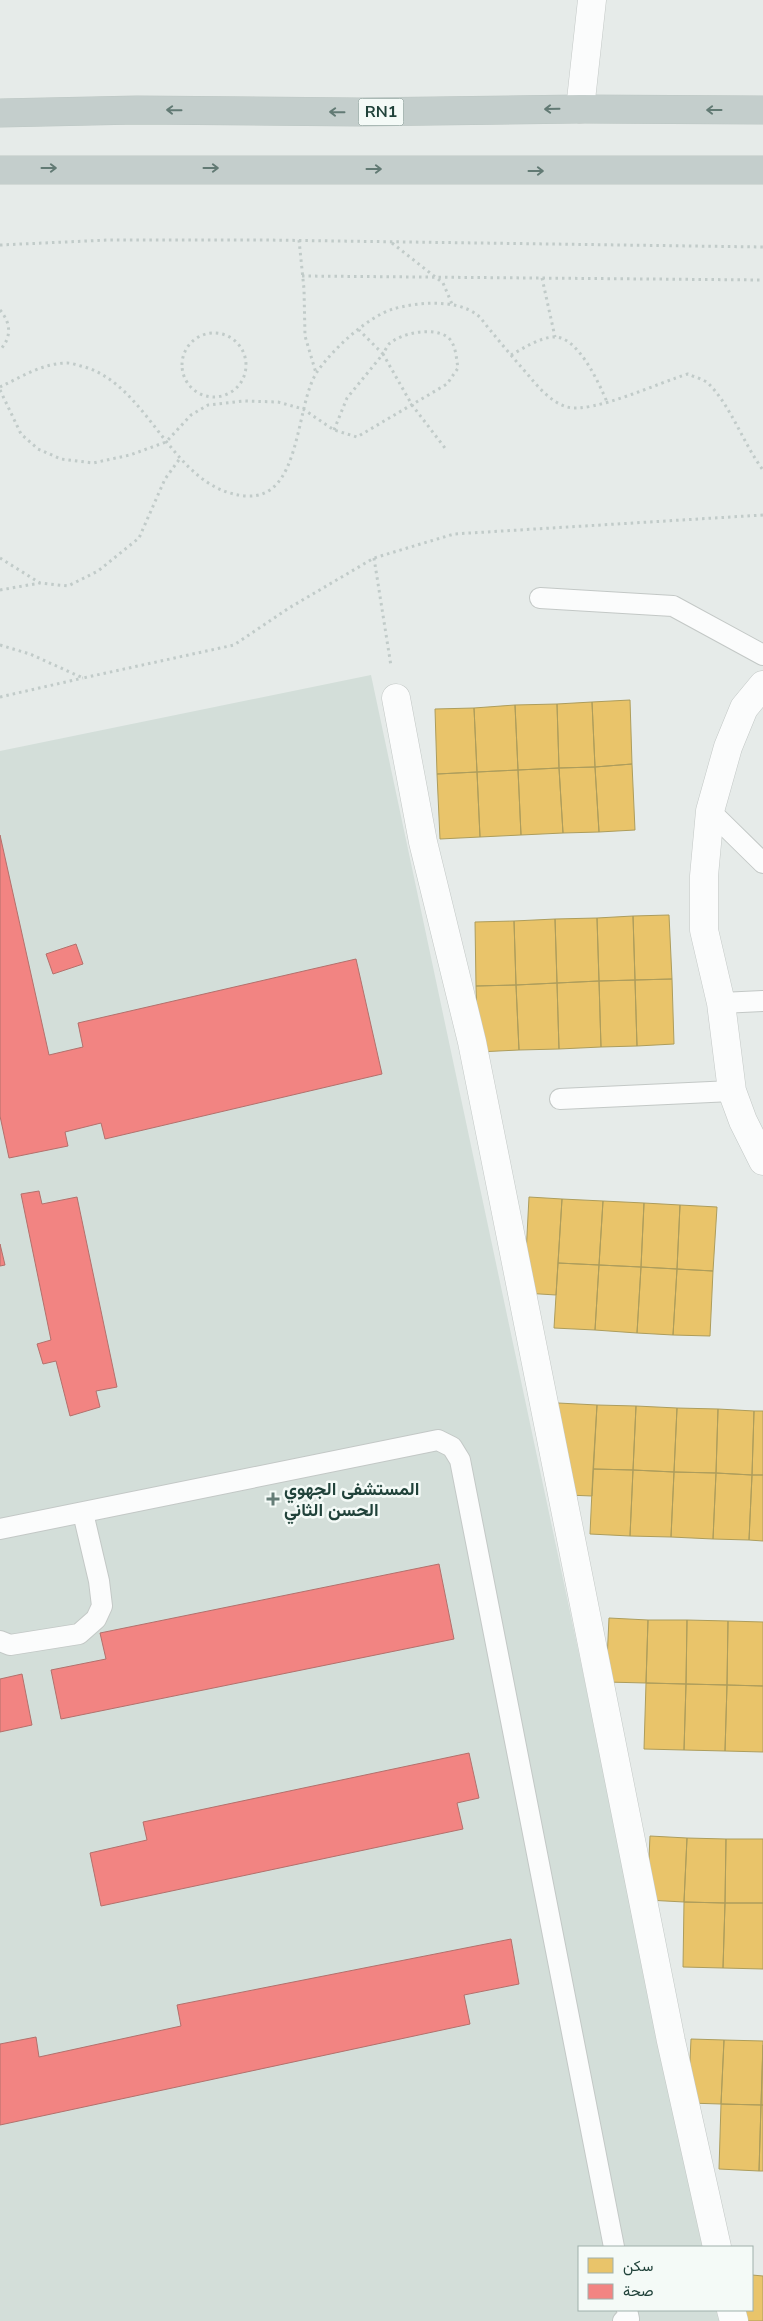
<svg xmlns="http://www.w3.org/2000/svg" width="763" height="2321" font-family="'Nunito Sans',Vazirmatn,sans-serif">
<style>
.built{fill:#d3ded9}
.homes{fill:#e9c46a;stroke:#ad9d5c}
.health{fill:#f28482;stroke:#b3706c}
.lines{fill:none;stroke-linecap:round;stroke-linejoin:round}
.service-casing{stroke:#c3c8c6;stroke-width:22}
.minor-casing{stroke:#c3c8c6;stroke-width:29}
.trunk-casing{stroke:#bdc7c4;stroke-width:29}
.path{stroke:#c1cbc9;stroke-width:3;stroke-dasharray:2.5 4;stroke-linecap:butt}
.service{stroke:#fbfcfc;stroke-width:20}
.minor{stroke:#fbfcfc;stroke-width:28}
.trunk{stroke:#c4cecc;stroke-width:28}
.oneway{stroke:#627a74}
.poi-dot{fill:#657d77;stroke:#f4faf7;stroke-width:2}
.labels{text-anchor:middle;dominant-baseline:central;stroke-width:5;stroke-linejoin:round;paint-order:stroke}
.shield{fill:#f4faf7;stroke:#607973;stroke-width:1}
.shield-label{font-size:16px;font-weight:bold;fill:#20423a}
.poi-label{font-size:18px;font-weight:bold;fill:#20423a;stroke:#f4faf7;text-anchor:start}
</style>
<rect width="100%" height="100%" fill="#e6ebe9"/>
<path class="built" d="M371 675 705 2247H579V2310H718L720 2321H0V751Z"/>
<path class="homes" d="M630 700 632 764 595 767 592 702Z
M592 702 595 767 559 768 557 704Z
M557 704 559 768 518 770 515 705Z
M515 705 518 770 477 772 474 708Z
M474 708 477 772 437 774 435 709Z
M632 764 635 830 599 832 595 767Z
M595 767 599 832 563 833 559 768Z
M559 768 563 833 521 835 518 770Z
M518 770 521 835 480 837 477 772Z
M477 772 480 837 440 839 437 774Z
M669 915 672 979 635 980 633 916Z
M633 916 635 980 599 981 597 918Z
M597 918 599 981 557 983 555 919Z
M555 919 557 983 516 985 514 921Z
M514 921 516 985 476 986 475 922Z
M672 979 674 1044 637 1046 635 980Z
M635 980 637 1046 601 1047 599 981Z
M599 981 601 1047 559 1049 557 983Z
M557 983 559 1049 519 1050 516 985Z
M516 985 519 1050 478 1052 476 986Z
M529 1197 562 1199 556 1295 524 1293Z
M562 1199 603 1201 599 1265 558 1263Z
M603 1201 644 1203 641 1267 599 1265Z
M644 1203 680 1205 677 1269 641 1267Z
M680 1205 717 1207 713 1271 677 1269Z
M558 1263 599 1265 595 1330 554 1328Z
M599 1265 641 1267 637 1333 595 1330Z
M641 1267 677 1269 673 1335 637 1333Z
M677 1269 713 1271 710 1336 673 1335Z
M558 1403 597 1405 592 1496 567 1495Z
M597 1405 636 1406 633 1470 593 1469Z
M636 1406 677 1408 674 1472 633 1470Z
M677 1408 718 1409 716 1473 674 1472Z
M718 1409 754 1411 752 1475 716 1473Z
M754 1411H763V1475H752Z
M593 1469 633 1470 630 1536 590 1534Z
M633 1470 674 1472 671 1537 630 1536Z
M674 1472 716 1473 713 1539 671 1537Z
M716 1473 752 1475 749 1540 713 1539Z
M752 1475H763V1541L749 1540Z
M609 1618 648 1620 646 1683 606 1682Z
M648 1620H687L686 1684 646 1683Z
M687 1620 728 1621 727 1685 686 1684Z
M728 1621 763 1622V1686L727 1685Z
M646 1683 686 1684 684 1750 644 1749Z
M686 1684 727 1685 725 1751 684 1750Z
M727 1685 763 1686V1752L725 1751Z
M650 1836 687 1838 684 1902 647 1900Z
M687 1838 726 1839 725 1903 684 1902Z
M726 1839H763V1903H725Z
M684 1902 725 1903 723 1968 683 1967Z
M725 1903H763V1969L723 1968Z
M691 2039 724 2040 721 2104 688 2103Z
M724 2040 763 2041 761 2105 721 2104Z
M763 2045V2105H761Z
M721 2104 761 2105 759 2171 719 2169Z
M761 2105H763V2171H759Z
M752 2275 763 2276V2321H740L741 2310H752Z"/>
<path class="health" d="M0 835 49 1055 83 1047 78 1023 356 959 382 1074 105 1139 101 1123 65 1132 68 1146 9 1158 0 1116Z
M76 944 83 964 53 974 46 954Z
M39 1191 42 1204 77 1197 117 1387 96 1391 100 1407 70 1416 56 1361 43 1364 37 1344 51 1340 21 1194Z
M0 1244 5 1265 0 1266Z
M439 1564 454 1639 61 1719 51 1670 106 1659 100 1633Z
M22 1674 32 1725 0 1732V1679Z
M469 1753 479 1798 457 1803 463 1829 101 1906 90 1853 147 1840 143 1822Z
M511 1939 519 1984 464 1995 470 2024 0 2125V2044L36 2037 39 2057 181 2026 177 2005Z"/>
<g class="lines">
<defs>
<path id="service" d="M540 598 673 606 763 655
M710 811 763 863
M721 1003 763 1001
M560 1099 732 1091
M0 1529 438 1440 452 1447 460 1460 614 2247
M0 1641 10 1645 79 1634 96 1619 102 1606 99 1581 83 1513
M623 2321 629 2319 627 2310"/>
<path id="minor" d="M580 109 592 0
M763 685 744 708 728 747 710 811 704 876V930L721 1003 732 1091 743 1121 763 1161
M396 698 423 842 472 1042 671 2041 717 2247
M731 2310 734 2321"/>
<path id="trunk" d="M0 113 137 110 359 112 580 109 763 110
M0 170H763"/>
</defs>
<use href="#service" class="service-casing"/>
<use href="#minor" class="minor-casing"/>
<use href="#trunk" class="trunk-casing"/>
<path class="path" d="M299 240 304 289 305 336 316 373
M392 243 443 283 452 304
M0 245 108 240H266L763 247
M302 276 763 280
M542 278 555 337
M0 310C11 323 12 337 0 350
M182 365a32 32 0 1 1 64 0a32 32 0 1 1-64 0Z
M511 355C524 348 540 337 555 337 578 337 599 383 607 402
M0 387C21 377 43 363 67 363 73 363 79 366 85 367 152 388 172 490 246 496 302 500 295 405 317 372 332 350 367 317 393 309 417 302 455 299 476 314 482 318 486 326 491 331 503 346 516 361 529 376 539 388 551 402 567 407 593 414 660 382 688 374 694 377 704 379 709 384 732 408 743 443 763 470
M0 390 21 434 38 449 61 459 93 463 130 455 166 442 191 415 208 405 244 401 278 402 303 409 334 430 357 437 447 384 458 368C456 357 456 342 446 336 431 327 401 333 389 344 387 346 385 351 383 354L359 330
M334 430 347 398 383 354 412 405 445 448
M0 558 40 583 68 586 98 571 139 538 165 479 181 457
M374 558 391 666
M0 590 40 583
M0 645 30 654 83 678 234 645 289 608 374 558 454 534 763 515
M0 697 83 678"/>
<use href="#service" class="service"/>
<use href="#minor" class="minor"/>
<use href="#trunk" class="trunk"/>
</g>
<defs><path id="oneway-shaft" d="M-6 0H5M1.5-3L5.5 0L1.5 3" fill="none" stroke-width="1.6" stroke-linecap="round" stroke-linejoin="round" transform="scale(1.25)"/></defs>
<g class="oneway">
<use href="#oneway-shaft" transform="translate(552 109) rotate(179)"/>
<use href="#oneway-shaft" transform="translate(174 110) rotate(-179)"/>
<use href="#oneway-shaft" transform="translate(714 110) rotate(-180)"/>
<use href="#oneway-shaft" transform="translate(337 112) rotate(-179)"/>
<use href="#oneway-shaft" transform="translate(49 168)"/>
<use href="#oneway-shaft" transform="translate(211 168)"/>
<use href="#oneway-shaft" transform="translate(374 169)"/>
<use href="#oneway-shaft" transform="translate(536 171)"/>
</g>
<path class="poi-dot" d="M270.5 1491.5h5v5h5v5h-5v5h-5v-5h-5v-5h5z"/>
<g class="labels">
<rect class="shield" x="358.5" y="98.5" width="45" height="27" rx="4"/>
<g class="shield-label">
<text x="381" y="112">RN1</text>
</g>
<g class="poi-label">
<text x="284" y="1489">المستشفى الجهوي<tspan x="284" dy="21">الحسن الثاني</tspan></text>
</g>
</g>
<rect x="578" y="2246" width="175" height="65" fill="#f4faf7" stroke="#9fb0ab"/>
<rect x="588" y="2258" width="25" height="15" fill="#e9c46a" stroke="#9fb0ab"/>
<text x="623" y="2271" font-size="15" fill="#20423a">سكن</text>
<rect x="588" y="2284" width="25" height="15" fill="#f28482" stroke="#9fb0ab"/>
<text x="623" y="2296" font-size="15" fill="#20423a">صحة</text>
</svg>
